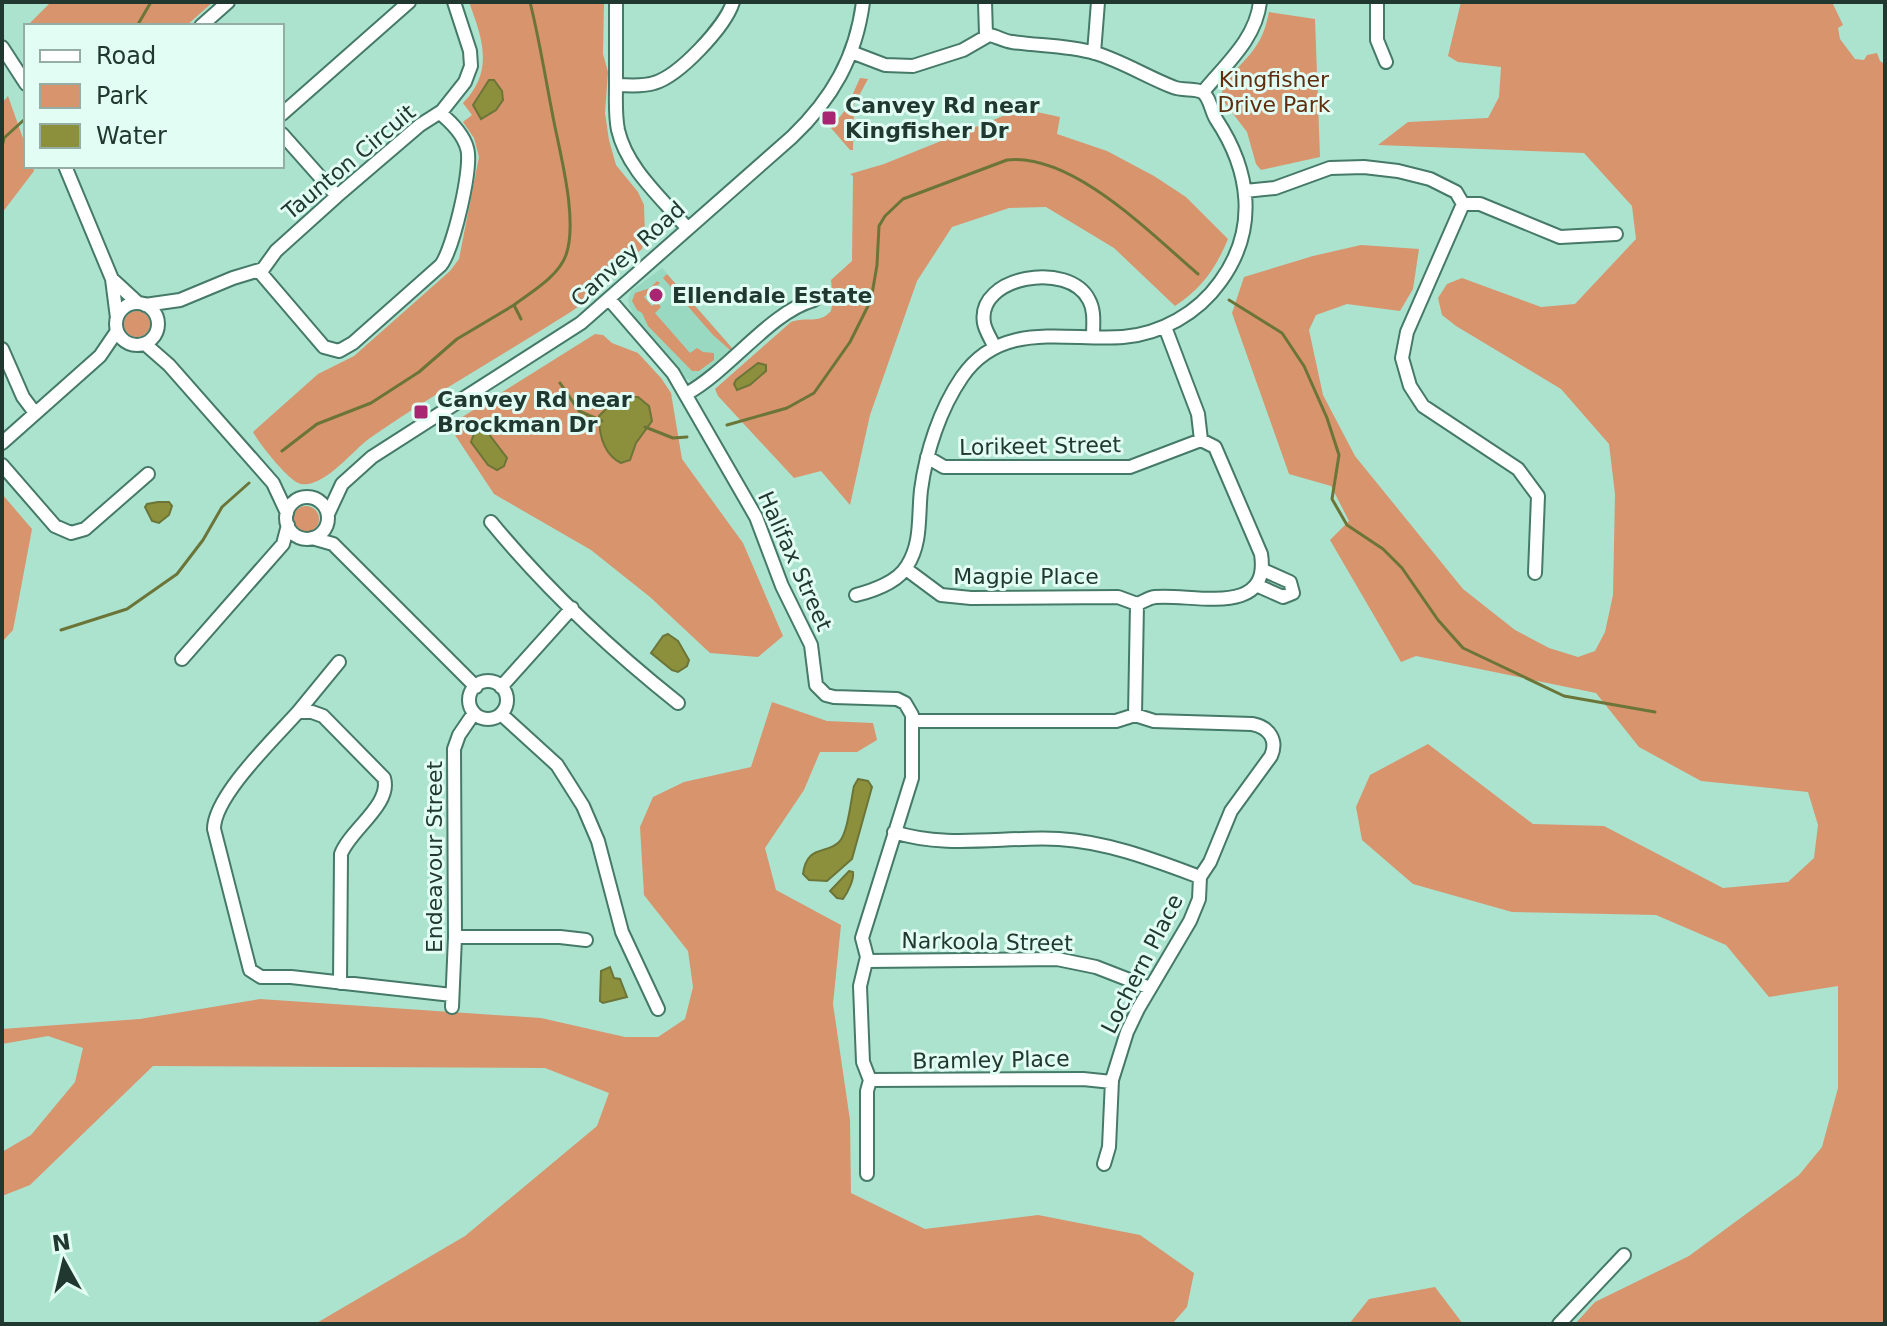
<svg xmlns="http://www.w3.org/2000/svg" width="1887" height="1326" font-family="'DejaVu Sans',sans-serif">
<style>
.built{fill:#99d9c2}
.green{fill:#d7946d}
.water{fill:#8c8f3b;stroke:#6c7538;stroke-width:2}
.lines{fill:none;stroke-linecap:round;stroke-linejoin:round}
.stream{stroke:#6c7538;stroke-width:3}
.minor-casing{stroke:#457968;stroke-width:16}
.minor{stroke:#fff;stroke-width:12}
.poi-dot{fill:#a82571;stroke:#e2fdf3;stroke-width:3}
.labels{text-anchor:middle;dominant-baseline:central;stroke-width:6;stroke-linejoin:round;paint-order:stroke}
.park-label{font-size:22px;fill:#5e2e0e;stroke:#e2fdf3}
.poi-label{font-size:22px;font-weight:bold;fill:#213830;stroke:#e2fdf3;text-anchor:start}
.street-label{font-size:22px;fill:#213830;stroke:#e2fdf3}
</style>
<rect width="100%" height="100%" fill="#ace3cf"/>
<path class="built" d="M662 268 735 351 694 383 682 376 640 327 629 306 628 299 631 291Z"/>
<path class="green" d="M51 2H213L186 26H27Z
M469 2H604L603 54 608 72 605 113 609 140 616 165 638 192 644 205 645 236 642 249C621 267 591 300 569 313 503 355 435 393 370 438 352 451 324 488 301 484 290 483 258 442 253 432L318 374 354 356 450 271 459 259 479 157 474 138 463 122 472 115 463 103C494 71 483 40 469 2Z
M1461 2H1832L1843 25 1838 28 1840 39 1855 59 1864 60 1867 55 1877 53 1880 61 1885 64V1324H1575L1595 1302 1689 1256 1799 1175 1822 1147 1838 1088V986L1769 997 1726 945 1656 915 1512 912 1413 884 1362 840 1356 807 1370 775 1428 744 1533 824 1604 826 1723 888 1788 882 1814 858 1818 825 1808 792 1701 781 1639 747 1596 693 1416 656 1401 662 1330 540 1349 521 1331 486 1289 474 1232 313 1244 277 1313 256 1361 245 1419 249 1413 289 1400 311 1347 304 1316 315 1309 330 1323 395 1355 456 1463 589 1515 630 1549 648 1578 657 1595 651 1605 632 1613 595 1615 494 1609 444 1561 389 1456 326 1442 315 1438 298 1447 284 1462 278 1541 307 1575 304 1636 239 1632 206 1584 153 1378 145 1408 122 1488 118 1499 97 1501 67 1458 62 1448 56Z
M1269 12 1315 19 1320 157 1261 170 1256 164 1247 132 1221 98C1223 78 1243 65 1254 49 1263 37 1266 26 1269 12Z
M860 78 868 79 854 105 853 150H850L831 128 846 109Z
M8 96 26 147V166H33L34 171 2 213V103Z
M1032 111 1060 117 1057 134 1107 151 1154 176 1186 197 1228 239C1216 268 1202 288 1175 306L1114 248 1046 207 1009 208 952 227 917 281 870 415 850 505 821 471 794 478 718 396 715 389 791 322C806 316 819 325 831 311L833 299 831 280 852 261 853 176 850 174 884 164 1008 114Z
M667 274 732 348 730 350 713 335 663 278Z
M657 281 660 283 644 297 652 306 657 302 661 307 655 313 690 353 697 348 703 352 714 353V360L699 371H692L648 326 642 313 637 310 632 301 635 293 650 288Z
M124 324a13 13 0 1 1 26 0a13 13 0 1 1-26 0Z
M595 334 603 335 612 343 638 353 661 378 671 393 682 459 743 543 783 636 758 657 710 653 650 597 591 550 494 494 455 435 451 424Z
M2 494 32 529 13 630 2 642Z
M293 519a13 13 0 1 1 26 0a13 13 0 1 1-26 0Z
M772 702 827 721 873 723 877 740 857 752H820L804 790 765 848 776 890 841 925 833 1004 850 1120 851 1193 925 1229 1038 1215 1140 1235 1194 1273 1187 1307 1172 1324H315L465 1236 597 1126 609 1093 545 1068 153 1066 30 1185 2 1196V1152L31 1135 75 1082 83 1048 48 1036 2 1044V1029L140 1019 260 999 541 1018 625 1037H658L685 1019 693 987 688 951 644 895 640 827 653 797 684 782 751 767Z
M1435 1287 1463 1324H1349L1369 1299Z"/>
<path class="water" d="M489 80H494L502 91 503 100 496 110 481 119 473 105Z
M758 363 766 365V371L750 385 737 390 734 384 736 380Z
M631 397H638L649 406 652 421 636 443 630 460 621 463C603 454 599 435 599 416L612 403Z
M485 429 507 458 504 466 497 470 488 465 471 442 474 434Z
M158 502H169L172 506 169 515 159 523 152 521 145 507 147 504Z
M668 634 678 641 689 660 687 666 678 672 672 670 651 653 663 636Z
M858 779 868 781 872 787 852 859 827 881 809 880 803 874C807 844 826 855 839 842 848 833 851 799 854 786Z
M849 871 853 872C854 880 848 892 843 899L837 898 830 891Z
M610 967 614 978 620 979 627 997 603 1003 600 1001 601 971Z"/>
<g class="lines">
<path class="stream" d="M137 26 151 2
M2 147 4 138 26 118
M1229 300 1282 333 1304 366 1327 418 1339 455 1332 499 1347 525 1383 549 1402 568 1438 620 1463 648 1564 696 1655 712
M521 319 514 305C531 292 558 277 566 255 578 221 561 157 554 122 546 82 540 42 530 2
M560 383 579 411 602 421
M727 425 787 408 814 393 850 342 871 300 877 265 879 226 885 216 903 199 1007 160C1073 153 1151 234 1198 274
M645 427 673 438 687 437
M282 451 317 424 371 403 419 372 457 339 514 305
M61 630 127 609 177 574 203 540 222 507 249 483"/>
<defs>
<path id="minor" d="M985 2 986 35
M1377 2V40L1386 62
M201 26 228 2
M2 47 26 84
M851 52 885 65 913 66 963 50 989 35C997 36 1003 41 1012 42 1040 46 1067 45 1095 53 1122 61 1147 77 1173 87 1182 91 1195 88 1202 92 1210 97 1211 111 1216 119 1250 170 1259 229 1220 282 1198 313 1161 334 1123 337 1065 341 1001 320 962 377 940 409 926 452 921 490 918 516 922 543 907 566 898 582 872 591 856 595
M1094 53 1098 2
M616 85V2
M1203 92C1225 65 1256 39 1260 2
M282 114 409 2
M282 134 337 196
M65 166 112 279 117 318
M1245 191 1275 188 1330 168 1364 167 1398 171 1430 179 1456 192 1463 204H1480L1560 237 1616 234
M1463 204 1407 332 1402 358 1410 386 1423 406 1518 469 1538 496 1535 573
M687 228C662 198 627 169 618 130 615 115 616 100 616 85 628 85 642 87 654 83 679 76 725 27 733 2
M259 271 324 347 339 351 353 343 441 265C453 249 473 167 467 148 463 134 451 122 440 113
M112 279 138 303
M609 299 673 373 756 517 782 586 811 645 816 685 826 695 834 697 897 699 905 703 912 715V778L862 938 867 957 860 986 863 1062 870 1080 867 1091V1174
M116 324a21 21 0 1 1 42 0a21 21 0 1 1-42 0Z
M145 305 180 300 233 278 263 269 276 251 337 196 420 125 442 111 465 82 471 66 470 51 454 2
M145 344 169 365 273 483 287 513
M994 346C991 339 985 330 984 323 976 276 1069 260 1089 300 1095 311 1093 324 1093 337
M2 349 23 397 35 413
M686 394C730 370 770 312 814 300
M2 443 100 356 117 331
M927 457 944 467H1130L1201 440
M2 465 55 526 71 533 85 529 148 474
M286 518a21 21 0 1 1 42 0a21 21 0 1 1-42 0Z
M328 514 342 484 372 457 581 323 792 137C832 99 856 57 863 2
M491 522C546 589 610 649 678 703
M312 538 333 544 476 687
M906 569 941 595 971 598 1118 597 1137 604C1143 602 1148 598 1155 597 1191 593 1271 619 1261 554L1215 447 1201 440 1198 414 1165 327
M1256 585 1283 597 1293 593 1290 582 1263 570
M182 659 283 544 288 525
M469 700a19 19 0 1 1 38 0a19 19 0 1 1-38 0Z
M501 687 572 608
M298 712 339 662
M501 714 557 765 583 806 598 841 622 932 658 1009
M1135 715 1137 604
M913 721H1116L1135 715 1154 721 1252 724C1269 727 1278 740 1271 756L1231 811 1210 862 1200 877 1199 899 1190 921 1138 1009 1127 1032 1112 1080 1109 1147 1104 1164
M894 832C946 849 1005 836 1059 839 1108 842 1154 860 1200 877
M455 937H560L586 940
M867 961 1057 959 1096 967 1150 988
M340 983 341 854C350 830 392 804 384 778L323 716 312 712H298C275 738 214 796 214 829L250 970 261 977H291L452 995
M452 1007 455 937 454 749 459 735 474 713
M870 1080 1083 1079 1112 1082
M1559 1324 1624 1255"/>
</defs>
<use href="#minor" class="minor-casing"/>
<use href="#minor" class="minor"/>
</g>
<g class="poi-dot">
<rect x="821" y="110" width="16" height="16" rx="4"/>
<circle cx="656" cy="295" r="8"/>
<rect x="413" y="404" width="16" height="16" rx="4"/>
</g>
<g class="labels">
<g class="park-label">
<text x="1274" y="79">Kingfisher<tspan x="1274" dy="25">Drive Park</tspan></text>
</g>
<g class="poi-label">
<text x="845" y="105">Canvey Rd near<tspan x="845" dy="25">Kingfisher Dr</tspan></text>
<text x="672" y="295">Ellendale Estate</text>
<text x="437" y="399">Canvey Rd near<tspan x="437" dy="25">Brockman Dr</tspan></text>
</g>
<g class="street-label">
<text transform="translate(349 162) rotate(-40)">Taunton Circuit</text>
<text transform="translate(628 254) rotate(-42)">Canvey Road</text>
<text transform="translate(1040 446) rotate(-1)">Lorikeet Street</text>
<text transform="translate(795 561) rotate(66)">Halifax Street</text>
<text x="1026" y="576">Magpie Place</text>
<text transform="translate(434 857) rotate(-90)">Endeavour Street</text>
<text transform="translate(987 942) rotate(1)">Narkoola Street</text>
<text transform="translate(1142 964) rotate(-63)">Lochern Place</text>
<text transform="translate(991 1060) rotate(-1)">Bramley Place</text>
</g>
</g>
<rect width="1887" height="1326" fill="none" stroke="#213830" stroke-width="8"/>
<rect x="24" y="24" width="260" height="144" fill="#e2fdf3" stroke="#95aea5" stroke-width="2"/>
<rect x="40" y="50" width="40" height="12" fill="#ffffff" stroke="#95aea5" stroke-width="2"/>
<text x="96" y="64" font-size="24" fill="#213830">Road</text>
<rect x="40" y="84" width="40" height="24" fill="#d7946d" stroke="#95aea5" stroke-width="2"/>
<text x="96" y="104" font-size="24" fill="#213830">Park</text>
<rect x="40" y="124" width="40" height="24" fill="#8c8f3b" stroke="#95aea5" stroke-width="2"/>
<text x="96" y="144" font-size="24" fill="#213830">Water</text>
<g transform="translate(64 1262) rotate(352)" stroke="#e2fdf3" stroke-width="6" paint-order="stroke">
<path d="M0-6L14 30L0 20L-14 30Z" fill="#213830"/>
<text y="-12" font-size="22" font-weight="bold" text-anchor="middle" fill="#213830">N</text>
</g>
</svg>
